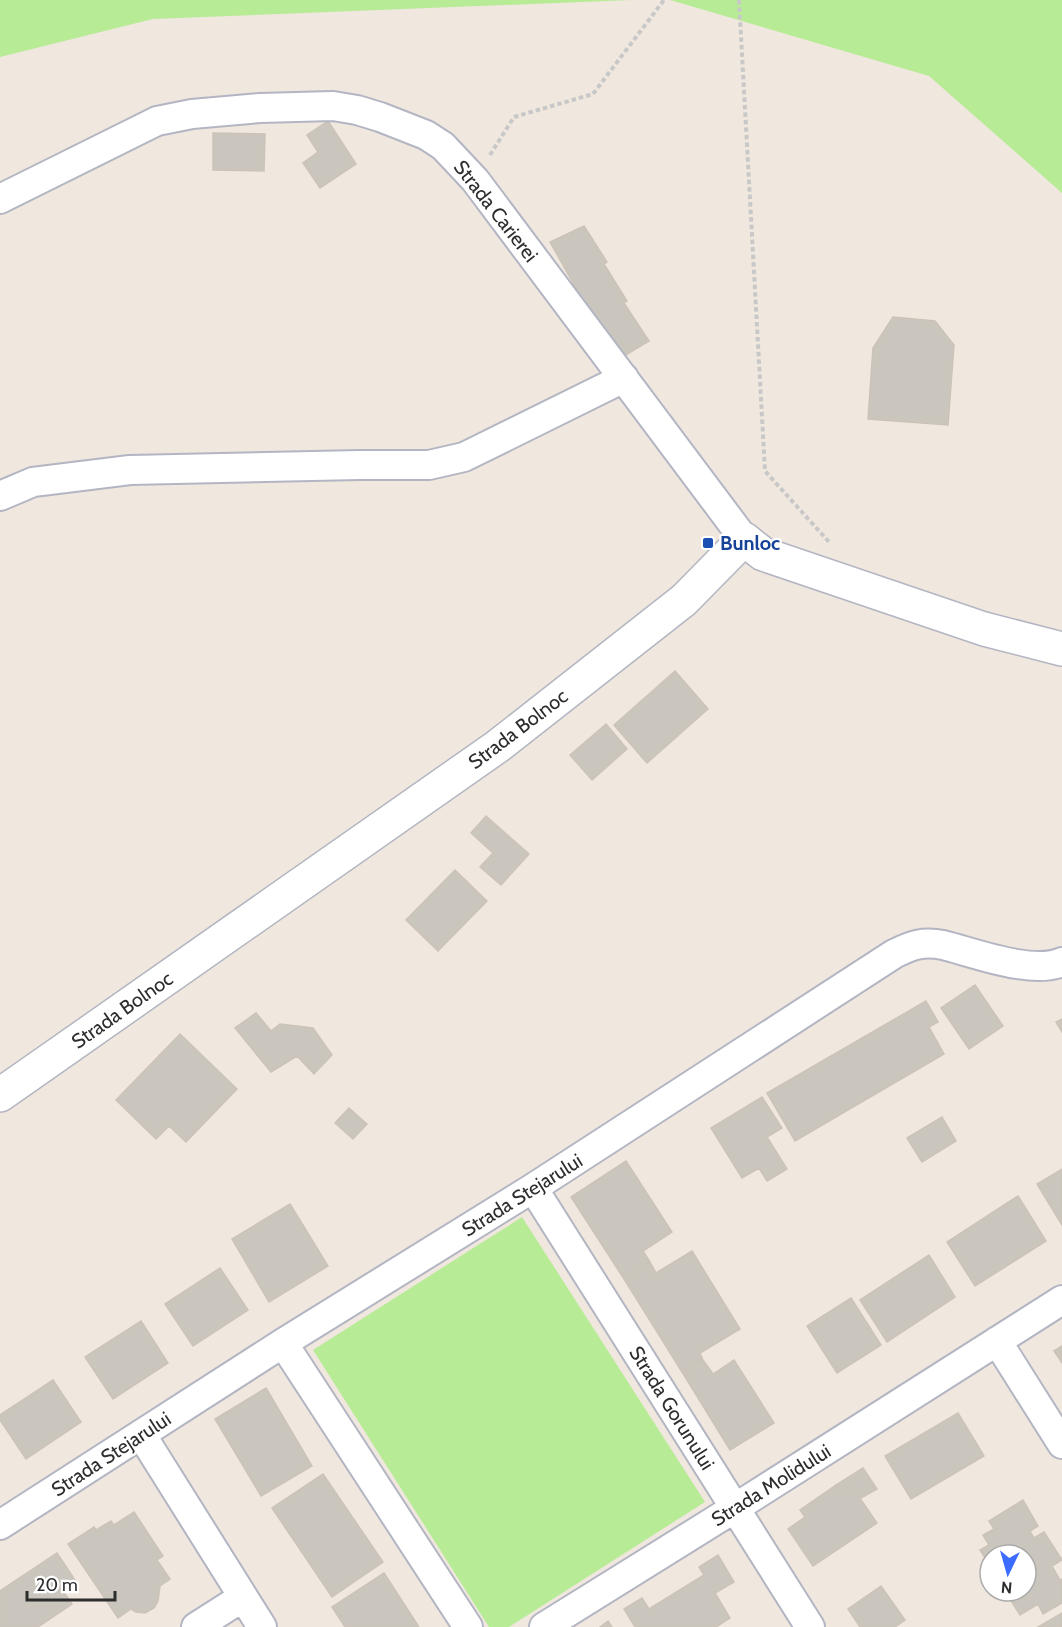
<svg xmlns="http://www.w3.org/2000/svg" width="1062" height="1627" font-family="Cabin,sans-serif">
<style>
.green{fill:#b8eb96}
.building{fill:#cbc6bd;stroke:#ccc3b8;stroke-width:1.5}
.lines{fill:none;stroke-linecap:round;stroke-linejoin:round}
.street-casing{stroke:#b3b6c2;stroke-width:32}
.secondary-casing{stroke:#b3b6c2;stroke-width:36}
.path{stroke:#c8c8c8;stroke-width:4;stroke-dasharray:4.5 3;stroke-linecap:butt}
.street{stroke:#fff;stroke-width:28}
.secondary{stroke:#fff;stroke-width:33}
.transit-dot{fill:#1a4fb4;stroke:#fff;stroke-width:2}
.labels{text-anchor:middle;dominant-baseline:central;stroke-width:4.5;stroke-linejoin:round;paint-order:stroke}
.street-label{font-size:20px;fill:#2d2d2d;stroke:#fff}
.transit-label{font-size:20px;font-weight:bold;fill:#164399;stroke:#fff;text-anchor:start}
</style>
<rect width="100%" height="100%" fill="#f0e7df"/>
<path class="green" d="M0 0H631L153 19 0 57Z
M670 0H1062V193L929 76Z
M522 1217 705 1502 509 1627H489L313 1350Z"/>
<path class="building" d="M328 121 356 164 320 188 303 163 318 152 307 135Z
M213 133 265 134 264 171 213 170Z
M584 226 607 262 604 264 627 301 624 303 649 341 619 359 595 322 550 242Z
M893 317 935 321 954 345 948 425 868 419 873 348Z
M675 671 708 709 647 763 614 725Z
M606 724 627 749 592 780 570 755Z
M486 816 529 854 501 885 480 867 493 853 471 833Z
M455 870 487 901 438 951 406 920Z
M975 985 1003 1026 969 1049 941 1008Z
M926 1001 938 1022 929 1027 944 1054 795 1141 767 1093Z
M256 1013 271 1031 280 1024 313 1028 332 1055 314 1074 297 1056 271 1072 235 1028Z
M1062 1019V1032L1056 1022Z
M180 1034 237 1089 186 1142 169 1126 156 1139 116 1100Z
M762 1097 782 1128 767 1137 787 1169 767 1181 759 1168 742 1178 711 1128Z
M349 1108 367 1124 353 1139 335 1123Z
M942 1117 956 1141 922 1162 907 1138Z
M626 1161 672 1232 643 1251 650 1262 624 1279 571 1197Z
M1062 1169V1225L1037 1184Z
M1018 1196 1046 1241 975 1286 947 1242Z
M290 1204 328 1266 269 1302 232 1239Z
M692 1251 740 1329 700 1353 703 1360 682 1372 624 1279 650 1262 656 1273Z
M929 1255 955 1297 887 1342 860 1300Z
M220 1268 248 1310 193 1346 165 1304Z
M851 1298 881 1345 837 1373 807 1326Z
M141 1321 168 1363 113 1399 85 1357Z
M1062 1346V1363L1054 1351Z
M703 1360 713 1374 734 1360 774 1423 730 1450 682 1372Z
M53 1380 81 1422 26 1459 0 1420V1415Z
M266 1388 312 1466 261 1496 215 1419Z
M958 1413 984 1456 911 1499 885 1456Z
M863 1468 877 1489 861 1498 851 1485 840 1492 836 1485Z
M323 1474 383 1562 332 1597 272 1508Z
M836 1485 840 1492 851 1485 877 1523 813 1566 788 1529 805 1517 800 1510Z
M1023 1500 1038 1526 1030 1531 1034 1538 1044 1532 1062 1560 1052 1566 1060 1580 1062 1579V1603L1043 1614 1038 1604 1020 1615 1005 1591H1026V1555H990V1566L980 1550 989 1545 983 1535 994 1529 989 1521Z
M134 1512 163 1556 157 1560 170 1579 160 1586 158 1601 154 1608 145 1613 136 1612 131 1609 118 1618 68 1544 94 1527 96 1530 111 1521 114 1525Z
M57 1553 75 1580 62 1589 72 1604 38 1627H0V1591Z
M718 1555 734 1582 715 1593 730 1618 716 1627H635L624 1609 642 1598 649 1609 704 1575 699 1567Z
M384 1573 419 1627H345L332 1607Z
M881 1586 905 1620 895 1627H860L848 1609Z
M1062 1613V1627H1038Z
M608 1621 612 1627H600Z"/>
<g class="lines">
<defs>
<path id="street" d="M0 199 157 121 192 114 260 108 333 106 357 110 380 117 426 135 443 146 475 180 744 539
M0 496 33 482 130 470 359 465H429L464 457 624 378
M533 1188 810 1627
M997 1341 1062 1444
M283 1343 468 1627
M141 1434 262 1627
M0 1525 283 1343 533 1188 894 954C912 945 923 941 943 945 975 953 1032 975 1062 962
M196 1627 243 1597
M544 1627 735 1508 1062 1300"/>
<path id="secondary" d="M0 1095 498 746 684 600 744 539 763 554 984 629 1062 649"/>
</defs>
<use href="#street" class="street-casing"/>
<use href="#secondary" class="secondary-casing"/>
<path class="path" d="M739 0 765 471 829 542
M490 155 514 117 593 94 664 0"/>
<use href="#street" class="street"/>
<use href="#secondary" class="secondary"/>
</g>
<rect class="transit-dot" x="702" y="537" width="12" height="12" rx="3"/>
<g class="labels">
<g class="street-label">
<text transform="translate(496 211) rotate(52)">Strada Carierei</text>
<text transform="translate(518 729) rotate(-37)">Strada Bolnoc</text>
<text transform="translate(122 1010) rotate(-35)">Strada Bolnoc</text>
<text transform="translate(522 1195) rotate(-32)">Strada Stejarului</text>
<text transform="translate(672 1408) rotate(58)">Strada Gorunului</text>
<text transform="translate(111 1454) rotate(-33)">Strada Stejarului</text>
<text transform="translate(771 1485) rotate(-32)">Strada Molidului</text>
</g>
<g class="transit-label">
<text x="720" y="543">Bunloc</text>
</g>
</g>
<g transform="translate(1008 1573) rotate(185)"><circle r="28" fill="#ffffff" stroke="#ababab" stroke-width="1.5"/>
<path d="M0-4.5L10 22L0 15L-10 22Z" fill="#3c6cff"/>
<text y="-9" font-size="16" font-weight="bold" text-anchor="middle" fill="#2d2d2d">N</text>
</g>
<path d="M27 1591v9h88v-9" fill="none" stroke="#2d2d2d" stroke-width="3"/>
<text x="36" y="1591" font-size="18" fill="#2d2d2d" stroke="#ffffff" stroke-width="4.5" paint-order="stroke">20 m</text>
</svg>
